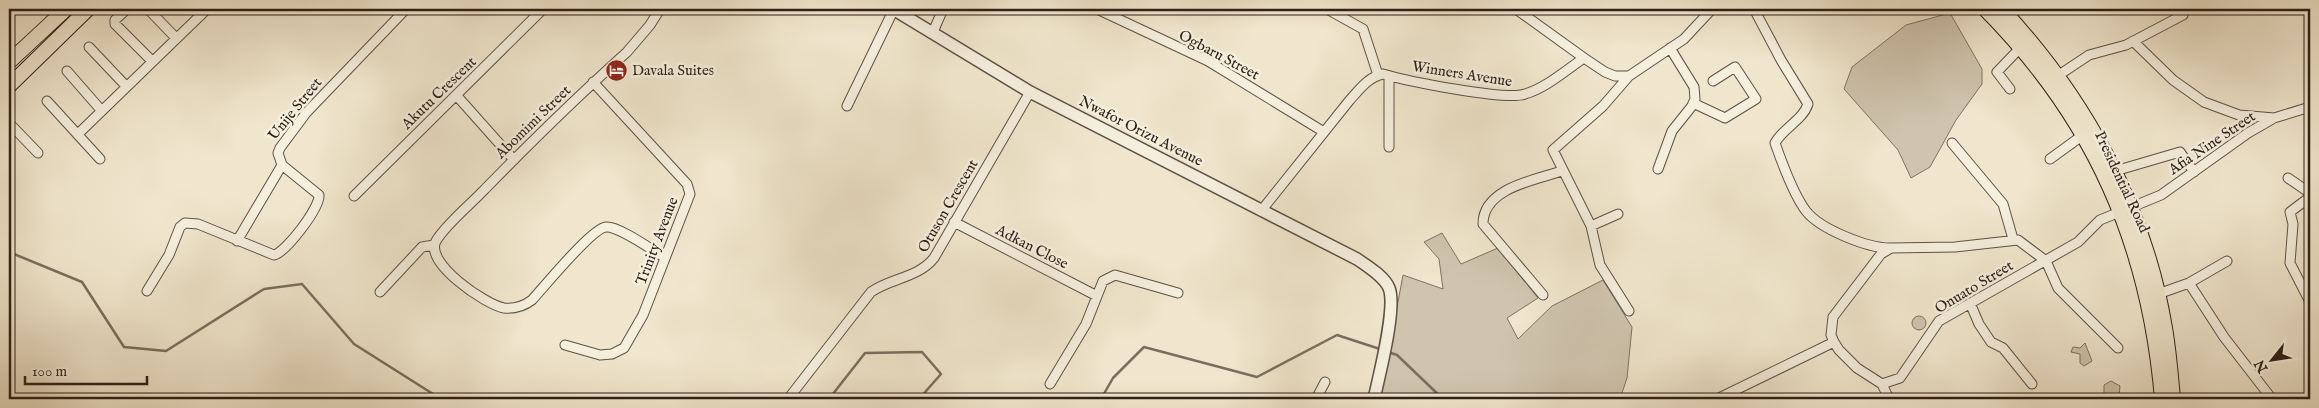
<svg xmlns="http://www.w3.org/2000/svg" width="2319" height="408" font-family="'IM FELL English',serif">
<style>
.green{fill:#cfc4ae;stroke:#7e7263}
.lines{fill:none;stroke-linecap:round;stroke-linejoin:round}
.stream{stroke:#7a6e5f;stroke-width:2.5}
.minor-casing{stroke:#5e5145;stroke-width:11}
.tertiary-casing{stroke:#5e5145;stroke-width:14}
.primary-casing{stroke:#2d1f18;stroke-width:16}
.minor{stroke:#f5efde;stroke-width:9}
.tertiary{stroke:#f5efde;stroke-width:11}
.primary{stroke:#f0e6cd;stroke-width:14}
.labels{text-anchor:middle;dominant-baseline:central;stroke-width:5;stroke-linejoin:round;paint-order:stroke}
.street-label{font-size:15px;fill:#2d1f18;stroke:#f5efde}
.poi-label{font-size:15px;fill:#2d1f18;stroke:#f5efde;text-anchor:start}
</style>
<rect width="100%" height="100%" fill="#f0e6cd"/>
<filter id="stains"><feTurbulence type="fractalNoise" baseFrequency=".004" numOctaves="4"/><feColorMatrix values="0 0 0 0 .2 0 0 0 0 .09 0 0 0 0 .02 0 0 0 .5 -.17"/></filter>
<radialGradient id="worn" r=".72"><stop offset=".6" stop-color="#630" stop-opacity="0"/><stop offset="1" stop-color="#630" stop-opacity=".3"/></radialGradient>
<path class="green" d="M1950 13 1982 69V84L1956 120 1930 167 1911 178 1898 150 1844 89 1852 67 1906 25Z
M1442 233 1461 264 1498 248 1538 298 1507 318 1518 339 1552 306 1603 280 1632 327 1627 378 1620 399H1380L1403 275 1443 289 1439 259 1424 242Z
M1912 323a7 7 0 1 1 14 0a7 7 0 1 1-14 0Z
M2085 343 2092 361 2084 366 2080 363V354L2071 352 2073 347 2080 348Z
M2111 381 2120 386 2119 397 2095 399 2104 394V385Z"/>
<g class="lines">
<path class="stream" d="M9 252 82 282 124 347 166 351 264 289 302 284 354 344 441 399
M1388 352 1397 355 1443 399
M829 399 865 353 922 352 941 374 919 399
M1101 399 1113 378 1144 347 1257 377 1337 335 1383 350"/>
<defs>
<path id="minor" d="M127 9 115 20V24L152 61
M148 9 176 38
M660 9 650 25 627 52C578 96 531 142 485 189 471 204 446 224 436 241 424 263 486 305 504 308 514 309 524 306 532 300 544 287 592 228 606 227 619 226 652 250 664 257
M1097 9 1208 61 1324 132
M1327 9 1363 29 1378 75
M1516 9 1584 58
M1754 9 1781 60 1808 104C1803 120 1783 128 1775 143 1782 163 1793 194 1806 211 1820 229 1867 248 1890 248
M933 32 943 9
M2133 41 2173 80 2204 102 2239 115 2274 118
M89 47 126 86
M67 71 101 110
M2059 75 2089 55 2126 45 2183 15
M1389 76V147
M1629 76 1603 106 1553 150 1591 226 1600 265 1629 311
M2010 89 1997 72 2021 47
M457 96 514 160
M47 101 100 159
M1693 103 1725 118 1756 99 1735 67 1713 81
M847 106 894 9
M9 123 38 153
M78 134 207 9
M1952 143 2003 204 2013 239
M2050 159 2083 135
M1658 169 1672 131 1692 106 1695 99 1694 87 1670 48
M2115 171 2180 152 2194 172
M2288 178 2310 193
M354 196 543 9
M2310 197 2290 212 2293 224 2290 263 2310 302
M1261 211 1349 101C1359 90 1368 77 1383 74 1407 81 1506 101 1525 94 1546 88 1566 70 1584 58L1605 72 1615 76H1629L1684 39 1712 9
M954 222 1097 296
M1591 226 1618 214
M237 241 282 165
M2189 283 2224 337 2272 399
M147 291 169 255 180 227 185 223 198 224 274 255C286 252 320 208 319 195L282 165 278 153 280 148 306 113 406 9
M380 292 422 247 434 245
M2158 294 2189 283 2227 261
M1543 295 1483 224C1483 188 1535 180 1562 171
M1970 303 1979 324 1991 342 2003 348 2032 384
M1834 342 1839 350 1857 368 1882 384 1889 399
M565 345 600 355 612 354 624 348 643 315 690 194 687 184 593 82
M1050 384 1086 324 1103 281 1115 275 1178 293
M1882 384 1900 378 1939 321 2078 242 2100 220 2161 195 2248 133 2274 118 2310 107
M788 399 871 292C891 278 918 278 934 258L1030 92
M1316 399 1325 382
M1717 399 1834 342 1831 335 1833 317 1881 254 1891 248 1955 247 2018 240 2046 261 2058 288 2118 348"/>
<path id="tertiary" d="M893 9 1030 92 1357 259C1367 266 1384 276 1389 288 1397 307 1379 376 1374 399"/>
<path id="primary" d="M1985 9C2095 120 2149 245 2162 399
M2002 9C2085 98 2145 207 2165 328 2169 351 2171 375 2173 399
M9 62 66 9
M9 86 88 9"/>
</defs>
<use href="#minor" class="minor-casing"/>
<use href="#tertiary" class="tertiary-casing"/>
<use href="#primary" class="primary-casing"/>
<use href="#minor" class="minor"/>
<use href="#tertiary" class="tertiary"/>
<use href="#primary" class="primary"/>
</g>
<defs>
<symbol id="hotel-disc" viewBox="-11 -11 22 22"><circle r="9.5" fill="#8f2418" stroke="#f5efde"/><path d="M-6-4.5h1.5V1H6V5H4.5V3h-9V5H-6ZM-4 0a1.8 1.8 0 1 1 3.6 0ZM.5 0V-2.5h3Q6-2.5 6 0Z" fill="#fff"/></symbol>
</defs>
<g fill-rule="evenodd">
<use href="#hotel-disc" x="604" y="58" width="25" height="25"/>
</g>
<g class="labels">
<g class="street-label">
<text transform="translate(1219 55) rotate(28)">Ogbaru Street</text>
<text transform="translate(1462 74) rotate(9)">Winners Avenue</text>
<text transform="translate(439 93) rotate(-44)">Akutu Crescent</text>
<text transform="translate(295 109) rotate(-51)">Unije Street</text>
<text transform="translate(533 122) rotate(-44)">Abomimi Street</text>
<text transform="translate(1141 131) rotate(27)">Nwafor Orizu Avenue</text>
<text transform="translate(2212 143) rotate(-34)">Afia Nine Street</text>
<text transform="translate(2122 182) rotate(65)">Presidential Road</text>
<text transform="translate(948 206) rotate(-60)">Otuson Crescent</text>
<text transform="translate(657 241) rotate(-69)">Trinity Avenue</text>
<text transform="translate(1032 247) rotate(27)">Adkan Close</text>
<text transform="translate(1974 287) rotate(-31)">Onuato Street</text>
</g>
<g class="poi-label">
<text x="632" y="70">Davala Suites</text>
</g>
</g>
<rect width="2319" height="408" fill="none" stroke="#f0e6cd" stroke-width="30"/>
<rect x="10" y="10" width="2299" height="388" fill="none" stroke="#2d1f18" stroke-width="2.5"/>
<rect x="15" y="15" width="2289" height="378" fill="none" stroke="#2d1f18"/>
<g transform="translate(2272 360) rotate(240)" stroke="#f5efde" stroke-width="4" paint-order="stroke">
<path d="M0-4L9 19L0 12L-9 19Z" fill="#2d1f18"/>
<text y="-8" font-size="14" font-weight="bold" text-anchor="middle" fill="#2d1f18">N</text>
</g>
<path d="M25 376v8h122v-8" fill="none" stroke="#2d1f18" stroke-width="2.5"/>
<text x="32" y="376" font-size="15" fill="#2d1f18" stroke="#f5efde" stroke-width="4" paint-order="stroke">100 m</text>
<rect width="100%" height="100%" filter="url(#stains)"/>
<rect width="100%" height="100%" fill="url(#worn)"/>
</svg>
